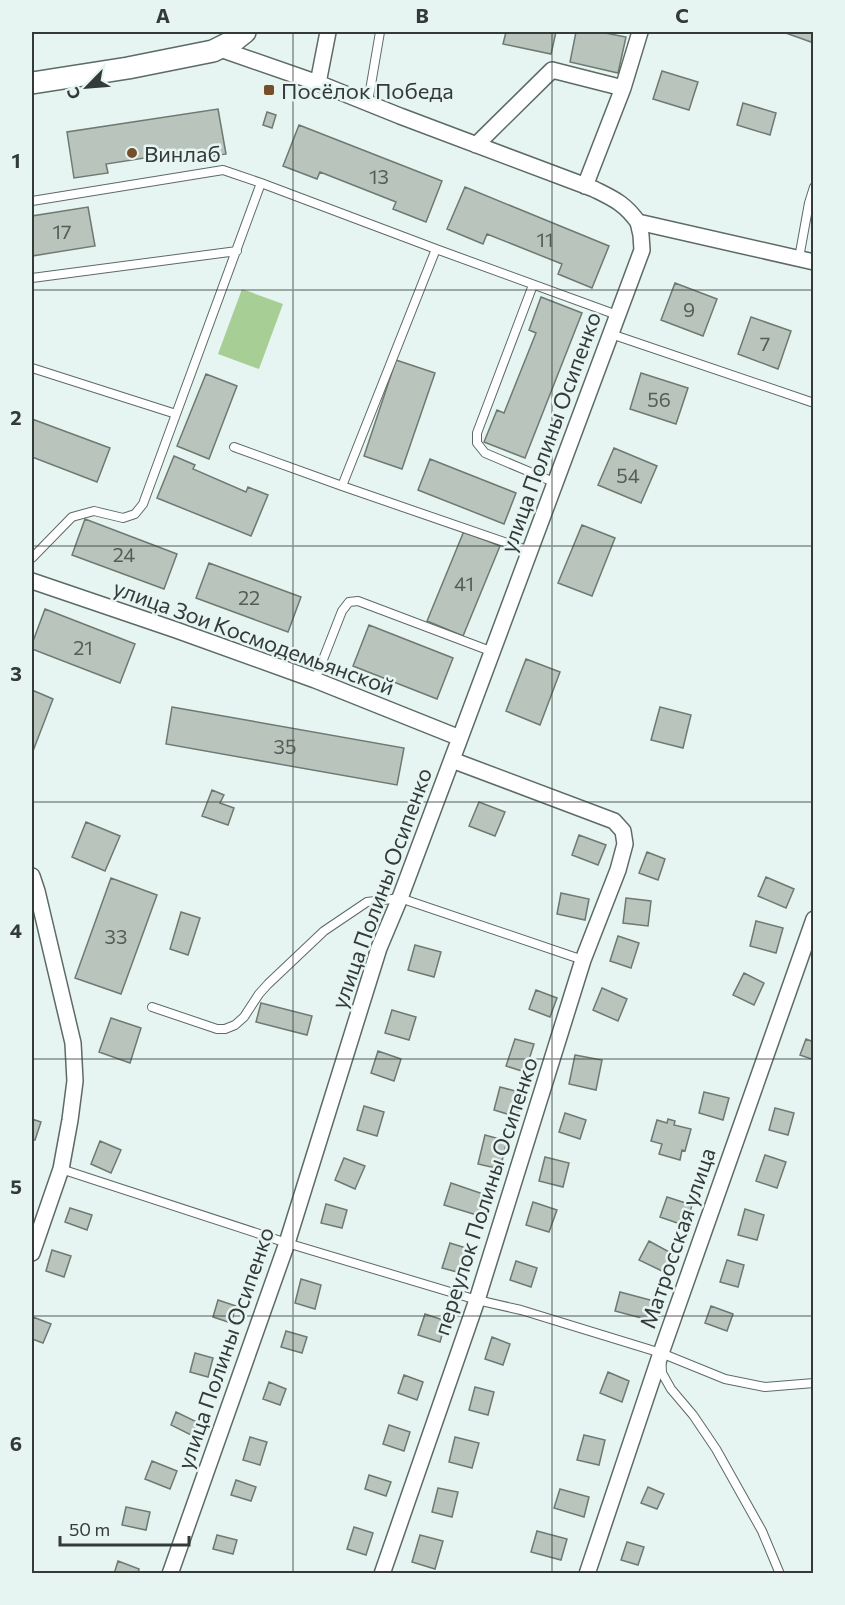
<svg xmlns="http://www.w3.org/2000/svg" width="845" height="1605" font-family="Commissioner,sans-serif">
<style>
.green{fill:#a7ce94}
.building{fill:#b8c4bc;stroke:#6e7972;stroke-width:1.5}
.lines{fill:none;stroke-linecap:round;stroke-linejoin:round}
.lane-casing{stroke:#5d6a67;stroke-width:10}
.street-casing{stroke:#5d6a67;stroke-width:18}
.secondary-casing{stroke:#5d6a67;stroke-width:24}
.lane{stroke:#fff;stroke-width:8}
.street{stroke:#fff;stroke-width:15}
.secondary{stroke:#fff;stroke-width:21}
.grid{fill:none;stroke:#343a39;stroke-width:1.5;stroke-opacity:0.55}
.poi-dot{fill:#744f2a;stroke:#e6f5f2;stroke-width:2}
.labels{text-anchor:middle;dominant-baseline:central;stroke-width:5;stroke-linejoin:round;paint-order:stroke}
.number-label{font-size:20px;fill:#555c5a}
.poi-label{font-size:22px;fill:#343a39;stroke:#e6f5f2;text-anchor:start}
.street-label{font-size:22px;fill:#343a39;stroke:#e6f5f2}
.neatline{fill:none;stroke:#343a39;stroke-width:2}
.grid-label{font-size:20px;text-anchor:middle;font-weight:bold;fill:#343a39}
</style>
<rect width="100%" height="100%" fill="#e6f5f2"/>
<path class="green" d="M242 289 283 304 259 369 218 354Z"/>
<path class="building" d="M506 32H556L551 54 503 44Z
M576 32H600L626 37 618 73 570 62Z
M783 32H814V35L811 42Z
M662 71 698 82 689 110 653 99Z
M743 103 776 113 770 135 737 125Z
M218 109 226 154 190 160 189 151 106 164 108 173 74 178 67 132Z
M267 112 276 115 272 128 263 125Z
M299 125 442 181 426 222 393 209 396 202 320 172 317 179 283 166Z
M465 187 609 246 592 288 558 274 562 264 487 234 483 244 447 229Z
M88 207 95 246 32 256V216Z
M675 283 717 299 703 336 661 320Z
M541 297 582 313 525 458 484 442 497 410 504 413 536 333 529 330Z
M751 317 791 331 778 369 738 354Z
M396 360 435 373 402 469 364 456Z
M641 373 688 388 676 424 630 409Z
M206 374 237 386 209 459 177 446Z
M32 419 110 448 97 482 32 457Z
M614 448 657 466 641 503 598 485Z
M174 456 195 465 193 469 246 492 248 487 268 495 251 536 157 498Z
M430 459 516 493 504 524 418 490Z
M85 519 177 554 164 589 72 555Z
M582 525 615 538 592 596 558 583Z
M464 531 500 546 463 636 427 621Z
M209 563 301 597 288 632 196 598Z
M45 609 135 644 120 683 32 649V644Z
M369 625 453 658 437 699 353 666Z
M526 659 560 672 540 725 506 711Z
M32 690 53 699 33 751H32Z
M172 707 404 748 397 785 166 744Z
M660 707 691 715 683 748 651 740Z
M212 790 224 795 220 803 234 808 228 825 202 816Z
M479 802 505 812 495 836 469 826Z
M86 822 120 836 105 871 72 857Z
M579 835 606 845 598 865 572 855Z
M647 852 665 859 658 880 639 873Z
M766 877 794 889 786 908 758 896Z
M111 878 157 895 121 994 75 978Z
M561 893 589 899 585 920 557 914Z
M626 898 651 901 648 926 623 923Z
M181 912 200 918 188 955 170 949Z
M756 921 783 928 776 953 750 946Z
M618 936 639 943 631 968 610 961Z
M415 945 441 952 434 977 408 970Z
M744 973 764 983 754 1005 733 995Z
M602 988 627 999 618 1021 593 1010Z
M536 990 557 998 550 1017 529 1009Z
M261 1003 312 1016 307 1035 256 1022Z
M392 1010 416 1017 409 1040 385 1033Z
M111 1018 141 1028 130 1063 99 1052Z
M515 1039 534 1044 525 1072 506 1066Z
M806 1039 814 1042V1060L800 1055Z
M378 1051 401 1059 394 1081 371 1073Z
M575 1055 602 1060 596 1090 569 1084Z
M500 1087 523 1093 517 1117 494 1110Z
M704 1092 729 1098 723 1120 699 1113Z
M364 1106 384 1112 377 1136 357 1130Z
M775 1108 794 1113 788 1135 769 1130Z
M565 1113 586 1120 580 1139 559 1132Z
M32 1119 41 1122 35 1140 32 1139Z
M668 1119 675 1121 674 1125 691 1129 685 1151 682 1150 680 1160 659 1154 662 1144 651 1141 657 1120 667 1123Z
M485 1135 507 1141 500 1169 478 1164Z
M100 1141 121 1150 111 1173 91 1164Z
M765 1155 786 1162 777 1188 756 1181Z
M545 1157 569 1163 563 1187 539 1181Z
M344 1158 365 1166 355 1189 335 1180Z
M451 1183 486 1195 480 1216 444 1205Z
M667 1197 692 1205 686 1226 660 1217Z
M533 1202 557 1210 549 1232 526 1225Z
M326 1204 347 1210 342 1228 321 1223Z
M70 1208 92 1215 87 1230 65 1222Z
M745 1209 764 1215 757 1240 738 1235Z
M649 1241 673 1254 664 1272 639 1260Z
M450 1243 469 1249 461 1273 442 1268Z
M52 1250 71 1256 64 1277 46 1271Z
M727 1260 744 1265 738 1287 720 1282Z
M516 1261 537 1268 531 1287 510 1280Z
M301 1279 321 1285 315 1309 295 1303Z
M620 1292 654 1301 649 1320 615 1311Z
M218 1300 236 1306 231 1323 213 1317Z
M711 1306 733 1314 727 1331 705 1323Z
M425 1314 446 1321 440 1342 418 1335Z
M33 1317 51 1324 43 1343 32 1339V1321Z
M286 1331 307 1337 302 1353 281 1347Z
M492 1337 510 1344 503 1365 485 1359Z
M195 1353 213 1358 208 1377 190 1372Z
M608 1372 629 1381 622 1402 600 1393Z
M404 1375 423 1382 417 1400 398 1393Z
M269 1382 286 1389 280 1405 263 1399Z
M475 1387 494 1392 488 1415 469 1410Z
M176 1412 197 1422 191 1435 171 1425Z
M389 1425 410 1432 404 1451 383 1444Z
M584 1435 605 1440 599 1465 577 1460Z
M250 1437 267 1442 260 1465 243 1460Z
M455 1437 479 1443 472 1468 449 1462Z
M152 1461 177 1471 170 1489 145 1479Z
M369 1475 391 1482 386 1496 365 1489Z
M236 1480 256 1487 251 1501 231 1495Z
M648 1487 664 1494 657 1509 641 1503Z
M438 1488 458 1492 452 1517 432 1512Z
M560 1489 589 1497 584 1517 554 1508Z
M126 1507 150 1512 146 1530 122 1525Z
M354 1527 373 1533 366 1555 347 1549Z
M537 1531 567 1539 561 1560 531 1552Z
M217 1535 237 1540 233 1554 213 1549Z
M420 1535 443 1541 435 1569 412 1562Z
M627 1542 644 1547 638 1565 621 1560Z
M118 1561 139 1569 138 1574H114Z"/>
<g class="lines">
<defs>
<path id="lane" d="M368 102 380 32
M32 201 223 170 261 183
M799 258 809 203 814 187
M32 278 237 251
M533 285 477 433V443L485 453 556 483
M611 334 814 403
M32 368 176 414
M234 447 342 486 530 551
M342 486 436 249
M32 558 72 517 94 511 123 518 135 514 143 504 261 183 436 249 617 315
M315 680 342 611 349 602 358 601 493 652
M152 1007 217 1029H225L235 1025 244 1017 259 994 268 984 324 931 367 902 400 898 583 960
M61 1169 287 1243 477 1300 521 1310 661 1353 662 1373 671 1389 693 1415 716 1449 762 1531 780 1574
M661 1353 725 1379 765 1387 814 1383"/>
<path id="street" d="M220 49 318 83 400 116 594 189C614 199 624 203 638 222L814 262
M318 83 328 32
M476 145 552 70 623 88
M585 186 623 88 640 32
M32 581 176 630 315 680 460 738
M32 876 37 891 73 1043 75 1081 70 1120 61 1169 32 1253
M170 1574 287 1243 379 948 400 898 460 738 642 250 641 235 638 222
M382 1574 477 1300 583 960 618 870 625 844 623 831 614 821 452 760
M587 1574 661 1353 814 919"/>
<path id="secondary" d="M32 83 128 68 213 51 235 40 245 32"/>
</defs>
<use href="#lane" class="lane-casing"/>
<use href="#street" class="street-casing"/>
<use href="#secondary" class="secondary-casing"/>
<use href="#lane" class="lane"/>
<use href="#street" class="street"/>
<use href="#secondary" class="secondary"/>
</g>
<path class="grid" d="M293 32V1574M552 32V1574M32 290H814M32 546H814M32 802H814M32 1059H814M32 1316H814"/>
<g class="poi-dot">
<rect x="263" y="84" width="12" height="12" rx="3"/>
<circle cx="132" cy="153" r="6"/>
</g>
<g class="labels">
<g class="number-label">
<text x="379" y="176">13</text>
<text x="62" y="231">17</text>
<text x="545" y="239">11</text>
<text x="689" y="309">9</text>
<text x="765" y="343">7</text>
<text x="659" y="399">56</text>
<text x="628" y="475">54</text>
<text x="124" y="554">24</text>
<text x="464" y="583">41</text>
<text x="249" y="597">22</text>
<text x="83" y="647">21</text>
<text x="285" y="746">35</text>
<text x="116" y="936">33</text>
</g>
<g class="poi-label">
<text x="281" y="90">Посёлок Победа</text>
<text x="144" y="153">Винлаб</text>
</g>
<g class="street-label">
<text transform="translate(550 432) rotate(-70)">улица Полины Осипенко</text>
<text transform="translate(254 637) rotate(20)">улица Зои Космодемьянской</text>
<text transform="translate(381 888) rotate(-70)">улица Полины Осипенко</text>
<text transform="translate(485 1196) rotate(-72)">переулок Полины Осипенко</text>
<text transform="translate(677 1238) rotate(-71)">Матросская улица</text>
<text transform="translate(225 1348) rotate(-71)">улица Полины Осипенко</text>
</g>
</g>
<rect width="845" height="1605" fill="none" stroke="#e6f5f2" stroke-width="66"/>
<g transform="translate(87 87) rotate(245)" stroke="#e6f5f2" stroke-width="4.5" paint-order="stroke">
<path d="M0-4.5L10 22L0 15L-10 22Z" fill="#343a39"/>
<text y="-9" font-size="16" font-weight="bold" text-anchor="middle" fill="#343a39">С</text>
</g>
<path d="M60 1536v9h129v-9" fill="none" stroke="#343a39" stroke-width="3"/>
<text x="69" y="1536" font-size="18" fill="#343a39" stroke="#e6f5f2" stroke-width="4.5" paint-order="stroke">50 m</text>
<rect x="33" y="33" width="779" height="1539" class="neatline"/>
<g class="grid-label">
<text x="163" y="23">A</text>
<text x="422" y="23">B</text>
<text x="682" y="23">C</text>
<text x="16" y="168">1</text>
<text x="16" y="425">2</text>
<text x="16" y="681">3</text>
<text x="16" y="938">4</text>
<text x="16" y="1194">5</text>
<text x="16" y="1451">6</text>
</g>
</svg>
